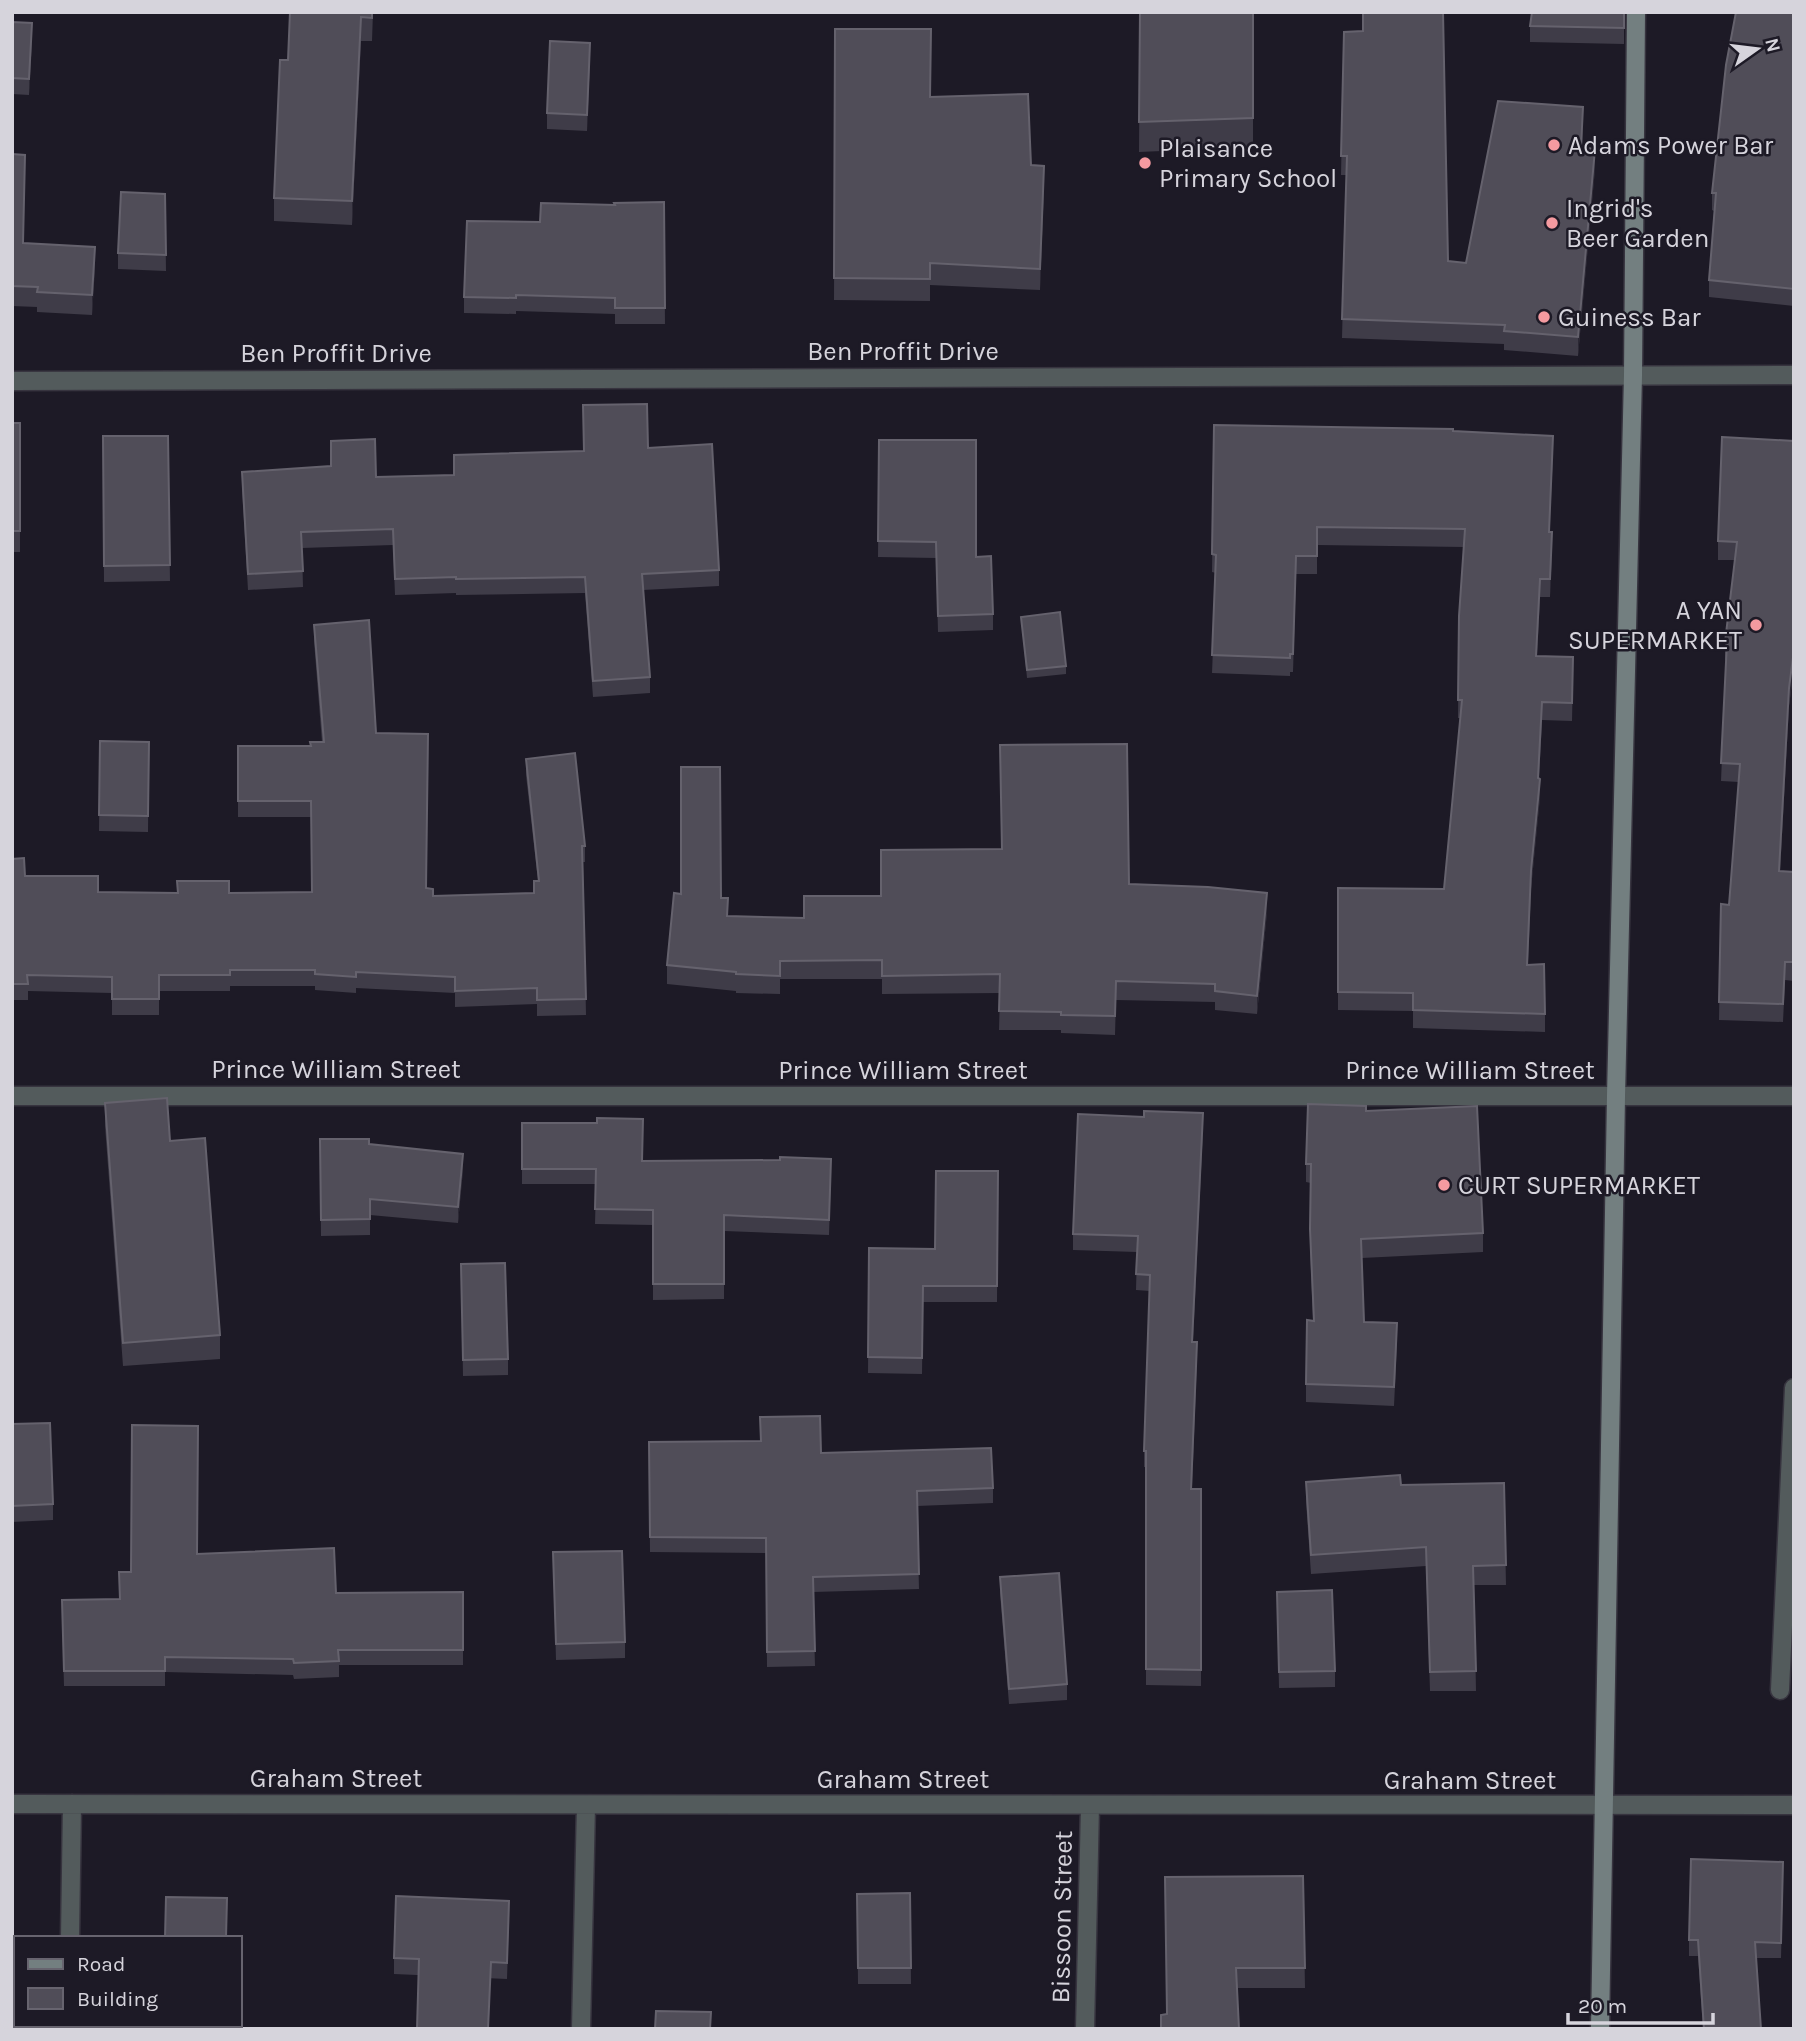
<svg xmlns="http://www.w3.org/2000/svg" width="1806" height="2041" font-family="Karla,sans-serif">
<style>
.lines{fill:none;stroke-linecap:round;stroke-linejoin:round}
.service-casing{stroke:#37343f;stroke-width:21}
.minor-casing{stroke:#37343f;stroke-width:21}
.secondary-casing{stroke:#37343f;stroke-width:21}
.service{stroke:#535b5c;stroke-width:18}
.minor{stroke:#535b5c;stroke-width:18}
.secondary{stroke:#737f80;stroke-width:18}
.wall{fill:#3f3c48}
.shaded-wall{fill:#2b2834}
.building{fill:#504d58;stroke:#65626d;stroke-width:2}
.poi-dot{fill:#f49aa0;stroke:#1d1a26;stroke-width:2.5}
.labels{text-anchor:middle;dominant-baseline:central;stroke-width:5;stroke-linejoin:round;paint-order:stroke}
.poi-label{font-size:26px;fill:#d6d4dc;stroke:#1d1a26;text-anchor:start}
.street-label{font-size:26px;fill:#d6d4dc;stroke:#1d1a26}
</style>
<rect width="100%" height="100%" fill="#1d1a26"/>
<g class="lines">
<defs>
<path id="service" d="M1780 1690 1794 1388"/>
<path id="minor" d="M12 381 1794 375
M12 1096H1794
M12 1804 1794 1805
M70 1938 72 1804
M69 2029V2025
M581 2029 586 1805
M1085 2029 1090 1806"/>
<path id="secondary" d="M1600 2029 1616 1096 1633 375 1636 12"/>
</defs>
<use href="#service" class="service-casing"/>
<use href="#minor" class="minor-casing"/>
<use href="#secondary" class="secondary-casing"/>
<use href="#service" class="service"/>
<use href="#minor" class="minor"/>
<use href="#secondary" class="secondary"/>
</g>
<path class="wall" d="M290 12H373L372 41H361L352 225 274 221V198L288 60Z
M1140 12H1253V147L1139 152Z
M1362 12H1443L1448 261 1466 263 1583 126 1582 147 1595 169 1578 356 1504 350V344L1342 338 1346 175H1341L1344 32 1363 31Z
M1624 12V44L1530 42V26Z
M1794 12V306L1709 297V280L1714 211 1712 210V193Z
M12 22 32 39 29 95 12 94Z
M835 29 930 97 1031 165 1044 187 1040 290 930 285V301L834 300Z
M590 59 587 131 547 129V113Z
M12 154 24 243 95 267 92 315 37 312V307L12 306Z
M165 194 166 271 118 269V253Z
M664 202 665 324H615V314L516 311V314L464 313V297L540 222 615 205Z
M12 423H20V552H12Z
M1214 425 1453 431 1553 454 1549 532 1552 550 1550 597H1540L1537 656 1573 675 1572 721 1542 720 1539 778 1540 797 1531 889 1528 965 1545 1014V1032L1413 1028V1011L1338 1010V888L1444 889 1460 718H1458L1459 616 1464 547 1317 545V574H1296L1293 672H1290V676L1212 673 1216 573 1212 572Z
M103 436H168L170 581 104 582Z
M879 440 976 557 993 614V630L938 632 936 558 878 557Z
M1794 441V668L1789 706 1780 872H1794V981L1785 980 1783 1022 1719 1020 1721 904 1729 905 1739 782 1721 781 1726 660H1725V642L1735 560H1718V541Z
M648 448 719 570V586L643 590 650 677V693L593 697 585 593 456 595V593L395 595 393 545 302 548 303 587 248 590 242 488V472L376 477 454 475 584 451Z
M1021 617 1066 666V674L1027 678Z
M314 625 376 733 427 888 433 896 534 893 538 881 526 775V759L585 846V862H583L586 1015 537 1016V1004L455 1007V993L356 988V993L315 990V986H230V991H159V1015H112V993L28 991V1000H12V859L25 876 98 892H312L311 817H238V746H311L322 742 314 641Z
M100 741 149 742 148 832 99 831Z
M1129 884 1267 912 1257 1014 1215 1010V1002L1116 1000 1115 1035 1061 1033V1030H999L1000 993 882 994V979H780V994L736 993V991L667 984V965L721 898 728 916 804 918 881 896Z
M105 1103 170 1141 220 1335V1359L123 1366 105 1126Z
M1366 1111 1483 1233V1252L1362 1258 1364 1322 1397 1342 1394 1406 1306 1402V1384L1313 1320 1310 1247 1311 1183 1306 1182V1164Z
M522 1123 642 1161 831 1174 829 1235 724 1231V1299L653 1300V1225L595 1224 596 1184H522Z
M1203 1129 1193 1342 1197 1358 1192 1489H1201V1686L1146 1685V1467H1144V1451L1150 1291 1136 1290 1137 1252 1073 1250V1234Z
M320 1139 369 1144 463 1170 458 1223 370 1215V1235L321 1236Z
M998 1171 997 1302H923L922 1374 868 1373 869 1248 935 1249Z
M461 1264 508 1359V1375L463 1376Z
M12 1424 53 1504V1520L12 1522Z
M649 1442 821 1453 993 1488V1503L917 1506 919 1589 813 1592 815 1666 767 1667 766 1553 650 1552Z
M1306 1482 1401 1485 1504 1483 1506 1585H1474L1476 1691H1430L1426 1566 1311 1574 1306 1501Z
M553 1552 625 1642V1658L556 1660Z
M197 1554 336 1593 463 1592V1665H339V1677L294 1679 293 1675 165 1672V1686H64L62 1616 120 1599 131 1572Z
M1000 1577 1067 1684V1700L1009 1704 1000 1593Z
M1277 1592 1335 1671V1687L1279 1688Z
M1303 1876 1305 1988H1237L1239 2029H1161V2015L1167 2014Z
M1783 1878 1781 1958H1756L1761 2029H1703L1698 1956H1689V1940Z
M910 1893 911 1984H858L857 1894Z
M509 1917 507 1979 394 1974V1958Z"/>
<path class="shaded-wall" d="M361 17V41L352 225V201Z
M32 23V39L29 95V79Z
M590 43V59L587 131V115Z
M1583 107V126L1581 166V147Z
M1595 149V169L1578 356V337Z
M1044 166V187L1040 290V269Z
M95 247V267L92 315V295Z
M1553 436V454L1549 550V532Z
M1552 532V550L1550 597V579Z
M1296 556V574L1293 672V654Z
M1540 579V597L1536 674V656Z
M1794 650V668L1789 706 1779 890V871L1789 688Z
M1542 702V720L1538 796V778Z
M1540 779V797L1531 889 1527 983 1531 871Z
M1267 893V912L1257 1014V996Z
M1203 1113V1129L1192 1358V1342Z
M463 1154V1170L458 1223V1207Z
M1197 1342V1358L1191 1505V1489Z"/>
<path class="building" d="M290 12H372V18L361 17 352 201 274 198 280 60H288Z
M1140 12H1253V118L1139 122Z
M1363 12H1443L1448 261 1466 263 1498 101 1583 107 1581 147 1595 149 1578 337 1504 331 1505 325 1342 319 1347 156H1341L1344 32 1363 31Z
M1532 12H1624V28L1530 26Z
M1736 12H1794V289L1709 280 1716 193H1712L1726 65Z
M12 22 32 23 29 79 12 78Z
M835 29H931L930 97 1028 94 1031 165 1044 166 1040 269 930 263V279L834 278Z
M550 41 590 43 587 115 547 113Z
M12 154 25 155 23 243 95 247 92 295 37 292 38 287 12 286Z
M121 192 165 194 166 255 118 253Z
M664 202 665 308H615V298L516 295V298L464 297 467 221 540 222 541 203 615 205 614 203Z
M647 404 648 448 712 444 719 570 642 574 650 677 593 681 585 577 456 579V577L395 579 393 529 301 532 303 571 248 574 242 472 331 466V441L375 439 376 477 454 475V455L584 451 583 405Z
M12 423H20V531H12Z
M1214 425 1453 429V431L1553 436 1549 532H1552L1550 579H1540L1536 656 1573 657 1572 703 1542 702 1538 778 1540 779 1531 871 1527 965 1544 964 1545 1014 1413 1010V993L1338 992V888L1444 889 1462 700H1458L1459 616 1465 529 1317 527V556H1296L1293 654H1290V658L1212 655 1216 555 1212 554Z
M103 436H168L170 565 104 566Z
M1722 437 1794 441V650L1789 688 1779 871 1794 872V962H1785L1783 1004 1719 1002 1721 904 1729 905 1740 764 1721 763 1727 642H1725L1737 542 1718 541Z
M879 440H976V557L991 556 993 614 938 616 936 542 878 541Z
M1060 612 1066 666 1027 670 1021 617Z
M369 620 376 733 428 734 426 888 433 889V896L534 893V881H539L526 759 575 753 585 846H582L586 999 537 1000V988L455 991V977L356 972V977L315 974V970H230V975H159V999H112V977L27 975 28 984H12V859L24 858 25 876H98V892L178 893 177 881H229V893L312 892 311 801H238V746H311L310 742H324L314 625Z
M100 741 149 742 148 816 99 815Z
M1127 744 1129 884 1208 887 1267 893 1257 996 1215 991V984L1116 981 1115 1016 1061 1015V1012L999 1011 1000 974 882 976V960L780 961V976L736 974V972L667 965 674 893 681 894V767H720L721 898H728L727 916 804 918V896H881V850L1002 849 1000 745Z
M167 1098 170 1141 205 1138 220 1335 123 1343 105 1103Z
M1308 1104 1366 1106V1111L1477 1106 1483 1233 1361 1239 1364 1322 1397 1323 1394 1387 1306 1384 1307 1320 1314 1321 1310 1229 1311 1164H1306Z
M1144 1111 1203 1113 1192 1342H1197L1191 1489H1201V1670L1146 1669V1451H1144L1150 1275 1136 1274 1138 1236 1073 1234 1078 1114 1144 1117Z
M597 1118 643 1119 642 1161 780 1160V1157L831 1159 829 1220 724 1215V1284H653V1210L595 1209 596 1169H522V1123H597Z
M320 1139H369V1144L463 1154 458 1207 370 1199V1219L321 1220Z
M936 1171H998L997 1286H923L922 1358 868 1357 869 1248 935 1249Z
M505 1263 508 1359 463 1360 461 1264Z
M820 1416 821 1453 991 1448 993 1488 917 1491 919 1574 813 1577 815 1651 767 1652 766 1538 650 1537 649 1442 761 1441 760 1417Z
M50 1423 53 1504 12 1506V1424Z
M132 1425 198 1426 197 1554 334 1548 336 1593 463 1592V1650H338L339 1661 294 1663 293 1659 165 1657V1671H64L62 1600 120 1599 119 1572H131Z
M1400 1475 1401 1485 1504 1483 1506 1565 1473 1566 1476 1671 1430 1672 1426 1547 1311 1555 1306 1482Z
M622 1551 625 1642 556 1644 553 1552Z
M1059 1573 1067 1684 1009 1689 1000 1577Z
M1332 1590 1335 1671 1279 1672 1277 1592Z
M1691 1859 1783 1862 1781 1943 1755 1942 1761 2029H1704L1698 1940H1689Z
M1303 1876 1305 1968H1236L1239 2029H1161V2015L1167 2014 1165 1877Z
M910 1893 911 1968H858L857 1894Z
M396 1896 509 1901 507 1963 491 1962 488 2029H417L419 1959 394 1958Z
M166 1897 227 1898 226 1938H165Z
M656 2011 711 2012 710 2029H655Z
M240 2015H241V2029H140V2025H240Z"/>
<g class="poi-dot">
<circle cx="1554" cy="145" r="7"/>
<circle cx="1145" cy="163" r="7"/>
<circle cx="1552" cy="223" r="7"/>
<circle cx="1544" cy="317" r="7"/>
<circle cx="1756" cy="625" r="7"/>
<circle cx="1444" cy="1185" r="7"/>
</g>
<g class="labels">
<g class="poi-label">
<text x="1568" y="145">Adams Power Bar</text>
<text x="1159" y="148">Plaisance<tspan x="1159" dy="30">Primary School</tspan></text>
<text x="1566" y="208">Ingrid's<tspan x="1566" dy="30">Beer Garden</tspan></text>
<text x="1558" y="317">Guiness Bar</text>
<text x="1742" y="610" text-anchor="end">A YAN<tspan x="1742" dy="30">SUPERMARKET</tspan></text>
<text x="1458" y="1185">CURT SUPERMARKET</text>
</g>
<g class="street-label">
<text x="903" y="351">Ben Proffit Drive</text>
<text x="336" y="353">Ben Proffit Drive</text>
<text x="336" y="1069">Prince William Street</text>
<text x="903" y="1070">Prince William Street</text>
<text x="1470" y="1070">Prince William Street</text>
<text x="336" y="1778">Graham Street</text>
<text x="903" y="1779">Graham Street</text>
<text x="1470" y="1780">Graham Street</text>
<text transform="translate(1062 1917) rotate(-89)">Bissoon Street</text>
</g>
</g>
<rect width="1806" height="2041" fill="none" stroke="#d6d4dc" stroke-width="28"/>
<rect x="14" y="1936" width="228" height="91" fill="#1d1a26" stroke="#67646f" stroke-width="2"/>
<rect x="28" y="1959" width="35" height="10" fill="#737f80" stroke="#67646f" stroke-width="2"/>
<text x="77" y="1971" font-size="21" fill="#d6d4dc">Road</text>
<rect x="28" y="1988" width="35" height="21" fill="#504d58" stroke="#67646f" stroke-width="2"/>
<text x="77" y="2006" font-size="21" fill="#d6d4dc">Building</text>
<g transform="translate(1757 49) rotate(76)" stroke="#1d1a26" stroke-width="5" paint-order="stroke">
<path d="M0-5L12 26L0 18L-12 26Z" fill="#d6d4dc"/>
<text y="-10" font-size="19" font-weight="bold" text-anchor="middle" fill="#d6d4dc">N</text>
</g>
<path d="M1568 2013v10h145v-10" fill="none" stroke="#d6d4dc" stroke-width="3.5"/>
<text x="1578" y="2013" font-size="21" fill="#d6d4dc" stroke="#1d1a26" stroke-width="5" paint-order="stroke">20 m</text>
</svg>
